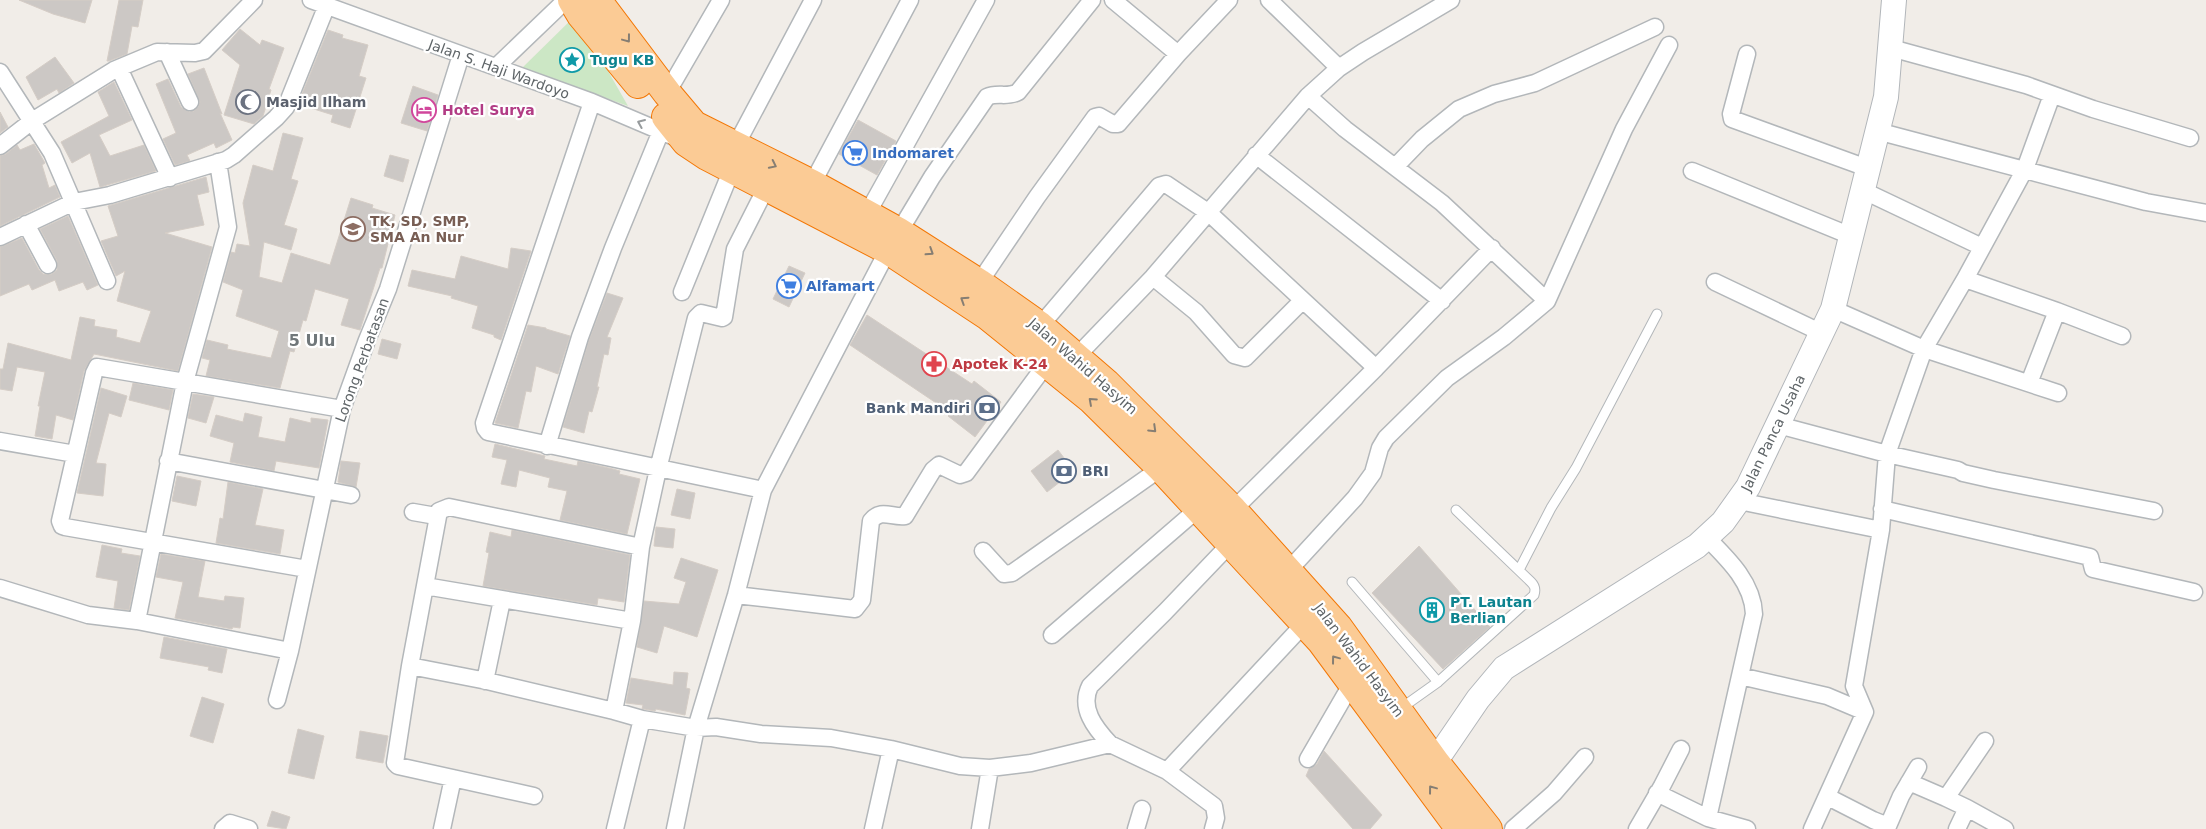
<svg xmlns="http://www.w3.org/2000/svg" width="2206" height="829" font-family="'DejaVu Sans',sans-serif">
<style>
.green{fill:#cce7c5}
.building{fill:#ccc8c5;stroke:#d5cdc6}
.lines{fill:none;stroke-linecap:round;stroke-linejoin:round}
.lane-casing{stroke:#b3b7ba;stroke-width:11}
.street-casing{stroke:#b3b7ba;stroke-width:19}
.secondary-casing{stroke:#b2b6ba;stroke-width:26}
.highway-casing{stroke:#f37705;stroke-width:30}
.lane{stroke:#fff;stroke-width:9}
.street{stroke:#fff;stroke-width:16}
.secondary{stroke:#fff;stroke-width:24}
.highway{stroke:#fbcb95;stroke-width:28}
.oneway{stroke:#867e73}
.oneway2{stroke:#979b9d}
.labels{text-anchor:middle;dominant-baseline:central;stroke-width:4.5;stroke-linejoin:round;paint-order:stroke}
.culture-label{font-size:14px;font-weight:bold;fill:#0d838f;stroke:#fff;text-anchor:start}
.street-label{font-size:14px;fill:#5f6568;stroke:#fff}
.worship-label{font-size:14px;font-weight:bold;fill:#5b616d;stroke:#fff;text-anchor:start}
.hotel-label{font-size:14px;font-weight:bold;fill:#b23c85;stroke:#fff;text-anchor:start}
.shop-label{font-size:14px;font-weight:bold;fill:#366cbe;stroke:#fff;text-anchor:start}
.education-label{font-size:14px;font-weight:bold;fill:#785e54;stroke:#fff;text-anchor:start}
.health-label{font-size:14px;font-weight:bold;fill:#be3a42;stroke:#fff;text-anchor:start}
.service-label{font-size:14px;font-weight:bold;fill:#4e5e75;stroke:#fff;text-anchor:end}
.quarter-label{font-size:16px;font-weight:bold;fill:#70777a;stroke:#fff}
</style>
<rect width="100%" height="100%" fill="#f1ede8"/>
<path class="green" d="M576 15 628 106 522 68Z"/>
<path class="building" d="M19 0H92L85 23 53 14Z
M119 0H143L138 27 132 26 127 54 109 61H107Z
M240 29 260 45 262 40 284 48 269 89 271 90 263 116 254 124 224 115 240 65 222 50Z
M328 30 343 35 342 38 368 45 359 76 366 78 350 128 331 122 333 115 298 104Z
M55 57 74 83 59 93 57 89 38 100 26 77Z
M204 68 222 114 220 113 232 140 216 148 214 143 187 155 190 161 175 165 163 139 176 133 156 84 168 79 181 107 189 112 194 111 198 107 200 102 188 74Z
M114 82 132 120 99 135 110 156 144 145 156 171 100 187 90 153 72 163 61 142 109 116 98 92Z
M413 86 438 95 427 131 401 123Z
M0 112 8 127 0 133Z
M858 120 896 141 877 175 839 154Z
M283 133 303 138 291 179 298 181 284 225 297 229 291 250 264 242 259 277 282 283 291 253 330 265 351 198 373 205 372 208 395 215 382 268H380L360 330 341 325 349 299 315 289 306 321 303 320 294 352 290 351 280 388 206 376 210 360 202 358 207 340 228 345 227 349 271 358 279 331 236 316 243 290 223 282 231 252 235 253 237 244 250 246 243 203 253 165 273 171Z
M34 144 45 163 42 165 49 188 55 185 60 197 0 226V156L6 154 17 145 20 150Z
M390 155 409 160 403 182 384 176Z
M206 177 209 192 197 195 204 225 165 233 212 247 178 371 94 354 84 371 73 420 56 415 52 439 35 436 40 406H38L45 372 17 367 12 391 0 389V369H3L8 343 71 360 80 317 95 320 94 326 117 330 116 337 140 343 151 311 117 301 125 271 116 276 101 241 118 236 108 206Z
M68 216 98 285 87 290 83 282 59 291 55 280 32 290 29 284 0 296V247L22 238 39 270 43 274H52L57 270V261L40 229Z
M511 248 531 251 501 340 494 337V335L472 328 478 306 451 298 452 296 408 286 412 270 455 279 461 256 508 269Z
M789 266 805 273 789 307 773 299Z
M607 293 623 298 607 337 611 338 608 355 604 354 597 387H599L592 412 589 411 584 433 563 427 589 340Z
M867 315 972 384 974 381 1001 402 975 437 948 416 951 413 850 345Z
M528 325 546 328V329L570 336 558 374 536 366 531 392 526 391 518 428 495 423Z
M382 339 401 344 397 359 378 354Z
M133 383 173 390 169 410 129 400Z
M101 388 127 396 121 417 109 413 96 463 106 464 103 496 77 493Z
M193 394 214 397 206 423 188 418Z
M245 413 262 417 258 437 285 442 290 418 311 423V418L328 420 319 468 276 461 274 471 230 462 234 443 210 436 216 415 243 422Z
M495 444 545 456 544 459 577 466 578 461 613 469 620 471 619 474 640 479 627 534 560 520 567 491 548 487 550 478 519 470 516 487 501 484 507 460 492 457Z
M1058 450 1074 471 1047 492 1031 471Z
M341 461 360 463 356 487 338 482Z
M177 476 201 481 196 506 172 501Z
M228 482 263 489 255 525 284 530 280 554 216 543 220 518 223 519Z
M677 489 695 493 690 519 671 515Z
M656 527 675 529 673 548 654 546Z
M512 530 630 555 624 602 598 598 597 605 483 586 489 553 486 552 490 532 511 537Z
M102 545 122 549 121 553 140 556 129 610 114 608 118 581 96 577Z
M1419 546 1490 627 1443 669 1372 593Z
M161 554 205 561 198 597 224 601 225 596 244 598 240 628 233 627 232 629 175 618 183 582 156 577Z
M681 558 718 570 697 637 664 626 657 653 637 647 644 601 679 604 686 582 674 578Z
M164 637 227 649 222 673 208 670 209 667 160 658Z
M674 672 688 673 686 688 690 689 685 715 656 709 655 711 644 709H642L643 705 626 703 631 678 673 685Z
M202 697 224 704 213 743 190 736Z
M298 729 324 736 314 779 288 773Z
M360 731 388 736 383 763 356 758Z
M1324 751 1382 815 1370 829H1353L1306 776 1309 769 1317 764Z
M272 811 290 817 286 829 267 826Z"/>
<g class="lines">
<defs>
<path id="lane" d="M1519 570 1551 508 1576 468 1657 314
M1352 582 1438 682 1400 709
M1438 682 1534 595C1536 589 1535 586 1531 582L1456 510"/>
<path id="street" d="M311 0 592 102 679 139
M1113 0 1178 54
M1269 0 1339 68
M1891 48 2026 85 2093 109 2190 138
M167 52 190 102
M1747 54 1731 114 1732 119 1867 168
M496 67 566 0
M119 68 170 178
M0 72 52 153 107 281
M667 93 721 0
M2052 95 2025 169 1965 279 1924 349 1887 454 1958 470 1963 473 1994 480 2154 511
M1308 96 1345 129 1442 203 1547 301
M592 102 484 423 485 428 488 432 763 490
M1877 131 2146 202 2206 213
M0 146 32 121 114 70 157 52 195 53 204 51 254 0
M735 147 813 0
M1256 155 1442 301
M218 162 228 227 185 382 342 409
M1395 167 1422 139 1459 109 1494 94 1535 83 1655 27
M1692 171 1851 236
M812 184 910 0
M1862 190 1982 247
M867 214 986 0
M26 224 48 265
M899 232 932 177 987 97C997 92 1008 98 1018 92L1092 0
M0 237 74 202 110 195 226 160 234 155 276 118 286 107 327 5
M1153 277 1196 312 1234 355 1245 358 1302 301
M1965 279 2057 311
M1715 282 1822 333
M979 283 1037 197 1095 117 1099 116 1113 124H1118L1178 54 1229 0
M682 292 732 169
M1833 309 1924 349 2058 393
M1040 326 1159 186 1166 184 1209 213 1376 368 1233 510
M1076 357 1153 277 1308 96 1339 68 1363 52 1451 0
M1376 368 1492 248
M2029 383 2057 311 2122 336
M1778 425 1887 454 1881 530 1854 686 1865 712 1812 829
M0 441 75 454
M547 446 580 337 613 248 661 131
M168 461 351 495
M1739 501 1881 530
M1882 509 2090 557 2093 569 2194 592
M413 512 436 516
M1707 538C1728 559 1753 583 1754 614L1708 818
M641 547 658 469 696 318 701 313 722 318 724 317 735 249 767 186
M983 551 1004 574 1012 573 1161 468
M1288 571 1355 498 1373 473 1380 448 1386 438 1447 378 1504 337 1547 301 1624 129 1669 45
M425 586 632 621
M0 588 88 615 137 621 290 651
M736 595 855 609 862 600 871 521C881 508 892 518 905 516L933 470 939 465 960 475 966 473 1047 363
M137 621 185 382 97 367 94 373 60 521 62 526 65 527 307 569
M1052 635 1199 508
M410 666 487 681 614 711 642 719 696 728 716 727 761 734 831 738 891 749 960 766 990 768 1031 763 1110 744 1167 771 1214 806 1216 818 1213 829
M1740 676 1827 696 1865 712
M485 681 502 600
M277 700 290 651 342 409 367 340 388 289 461 55
M1110 744C1095 728 1079 708 1090 686L1165 612 1231 543
M1308 759 1352 683
M1167 771 1305 623
M1909 782 1946 798
M1657 793 1708 818 1747 829
M534 796 398 766 395 763 410 666 439 511 449 507 641 547 632 621 614 711
M1828 797 1873 820 1888 826 1901 796 1918 767
M1967 808 2005 829
M223 829 230 823 249 829
M442 829 453 778
M615 829 642 719
M675 829 696 728 736 595 763 490 888 250
M873 829 891 749
M980 829 990 768
M1136 829 1142 809
M1513 829 1554 793 1585 757
M1637 829 1662 786 1681 749
M1957 829 1967 808 1946 798 1985 741"/>
<path id="secondary" d="M1435 762 1478 699 1504 668 1697 546 1723 522 1748 487 1833 309 1886 97 1894 0"/>
<path id="highway" d="M572 0 581 15 638 84
M597 0 667 93 694 125 812 184 899 232 979 283 1040 326 1106 383 1233 510 1338 627 1435 762 1488 829
M666 117 686 142 707 156 888 250 988 316 1091 399 1161 468 1321 641 1460 829"/>
</defs>
<use href="#lane" class="lane-casing"/>
<use href="#street" class="street-casing"/>
<use href="#secondary" class="secondary-casing"/>
<use href="#highway" class="highway-casing"/>
<use href="#lane" class="lane"/>
<use href="#street" class="street"/>
<use href="#secondary" class="secondary"/>
<use href="#highway" class="highway"/>
</g>
<defs><path id="oneway-chevron" d="M-2-3.5L2.5 0L-2 3.5" fill="none" stroke-width="1.6" stroke-linecap="round" stroke-linejoin="round" transform="scale(1.25)"/></defs>
<g class="oneway">
<use href="#oneway-chevron" transform="translate(627 39) rotate(53)"/>
<use href="#oneway-chevron" transform="translate(773 165) rotate(26)"/>
<use href="#oneway-chevron" transform="translate(930 252) rotate(33)"/>
<use href="#oneway-chevron" transform="translate(964 300) rotate(-147)"/>
<use href="#oneway-chevron" transform="translate(1092 401) rotate(-138)"/>
<use href="#oneway-chevron" transform="translate(1153 429) rotate(44)"/>
<use href="#oneway-chevron" transform="translate(1335 659) rotate(-127)"/>
<use href="#oneway-chevron" transform="translate(1432 789) rotate(-127)"/>
</g>
<use class="oneway2" href="#oneway-chevron" transform="translate(641 123) rotate(-157)"/>
<defs>
<symbol id="sight-ring" viewBox="-11 -11 22 22"><circle r="9.5" fill="#fff" stroke="#0f9aa8" stroke-width="1.5"/><path d="M0-6L1.8-2.2L6-1.7L2.9 1.2L3.7 5.4L0 3.3L-3.7 5.4L-2.9 1.2L-6-1.7L-1.8-2.2Z" fill="#0f9aa8"/></symbol>
<symbol id="mosque-ring" viewBox="-11 -11 22 22"><circle r="9.5" fill="#fff" stroke="#6b7280" stroke-width="1.5"/><path d="M3.5-4.9A6 6 0 1 0 3.5 4.9A5 5 0 1 1 3.5-4.9Z" fill="#6b7280"/></symbol>
<symbol id="hotel-ring" viewBox="-11 -11 22 22"><circle r="9.5" fill="#fff" stroke="#d1479c" stroke-width="1.5"/><path d="M-6-4.5h1.5V1H6V5H4.5V3h-9V5H-6ZM-4 0a1.8 1.8 0 1 1 3.6 0ZM.5 0V-2.5h3Q6-2.5 6 0Z" fill="#d1479c"/></symbol>
<symbol id="supermarket-ring" viewBox="-11 -11 22 22"><circle r="9.5" fill="#fff" stroke="#3f7fe0" stroke-width="1.5"/><path d="M-6-5.5h2.5l.6 2H6L4.5 2H-2.5L-4.4-4H-6ZM-1.5 3.2a1.3 1.3 0 1 0 .1 0ZM3 3.2a1.3 1.3 0 1 0 .1 0Z" fill="#3f7fe0"/></symbol>
<symbol id="school-ring" viewBox="-11 -11 22 22"><circle r="9.5" fill="#fff" stroke="#8d6e63" stroke-width="1.5"/><path d="M0-5L7-2L0 1L-7-2ZM-4 1L0 2.5L4 1V4Q0 6-4 4Z" fill="#8d6e63"/></symbol>
<symbol id="pharmacy-ring" viewBox="-11 -11 22 22"><circle r="9.5" fill="#fff" stroke="#e0444e" stroke-width="1.5"/><path d="M-2-6h4v4h4v4h-4v4h-4v-4h-4v-4h4Z" fill="#e0444e"/></symbol>
<symbol id="bank-ring" viewBox="-11 -11 22 22"><circle r="9.5" fill="#fff" stroke="#5c6f8a" stroke-width="1.5"/><path d="M-6-4H6V4H-6ZM0-2.3a2.3 2.3 0 1 0 0 4.6a2.3 2.3 0 1 0 0-4.6Z" fill="#5c6f8a"/></symbol>
<symbol id="building-ring" viewBox="-11 -11 22 22"><circle r="9.5" fill="#fff" stroke="#0f9aa8" stroke-width="1.5"/><path d="M-4-6H4V6H1V3H-1V6H-4ZM-2.5-4.3h1.7v1.8h-1.7ZM.8-4.3h1.7v1.8H.8ZM-2.5-1h1.7V.8h-1.7ZM.8-1h1.7V.8H.8Z" fill="#0f9aa8"/></symbol>
</defs>
<g fill-rule="evenodd">
<use href="#sight-ring" x="558" y="46" width="28" height="28"/>
<use href="#mosque-ring" x="234" y="88" width="28" height="28"/>
<use href="#hotel-ring" x="410" y="96" width="28" height="28"/>
<use href="#supermarket-ring" x="841" y="139" width="28" height="28"/>
<use href="#school-ring" x="339" y="215" width="28" height="28"/>
<use href="#supermarket-ring" x="775" y="272" width="28" height="28"/>
<use href="#pharmacy-ring" x="920" y="350" width="28" height="28"/>
<use href="#bank-ring" x="973" y="394" width="28" height="28"/>
<use href="#bank-ring" x="1050" y="457" width="28" height="28"/>
<use href="#building-ring" x="1418" y="596" width="28" height="28"/>
</g>
<g class="labels">
<g class="culture-label">
<text x="590" y="60">Tugu KB</text>
<text x="1450" y="602">PT. Lautan<tspan x="1450" dy="16">Berlian</tspan></text>
</g>
<g class="street-label">
<text transform="translate(499 69) rotate(20)">Jalan S. Haji Wardoyo</text>
<text transform="translate(362 360) rotate(-70)">Lorong Perbatasan</text>
<text transform="translate(1083 366) rotate(41)">Jalan Wahid Hasyim</text>
<text transform="translate(1773 433) rotate(-64)">Jalan Panca Usaha</text>
<text transform="translate(1359 660) rotate(53)">Jalan Wahid Hasyim</text>
</g>
<g class="worship-label">
<text x="266" y="102">Masjid Ilham</text>
</g>
<g class="hotel-label">
<text x="442" y="110">Hotel Surya</text>
</g>
<g class="shop-label">
<text x="872" y="153">Indomaret</text>
<text x="806" y="286">Alfamart</text>
</g>
<g class="education-label">
<text x="370" y="221">TK, SD, SMP,<tspan x="370" dy="16">SMA An Nur</tspan></text>
</g>
<g class="health-label">
<text x="952" y="364">Apotek K-24</text>
</g>
<g class="service-label">
<text x="970" y="408">Bank Mandiri</text>
<text x="1082" y="471" text-anchor="start">BRI</text>
</g>
<g class="quarter-label">
<text x="312" y="340">5 Ulu</text>
</g>
</g>
</svg>
